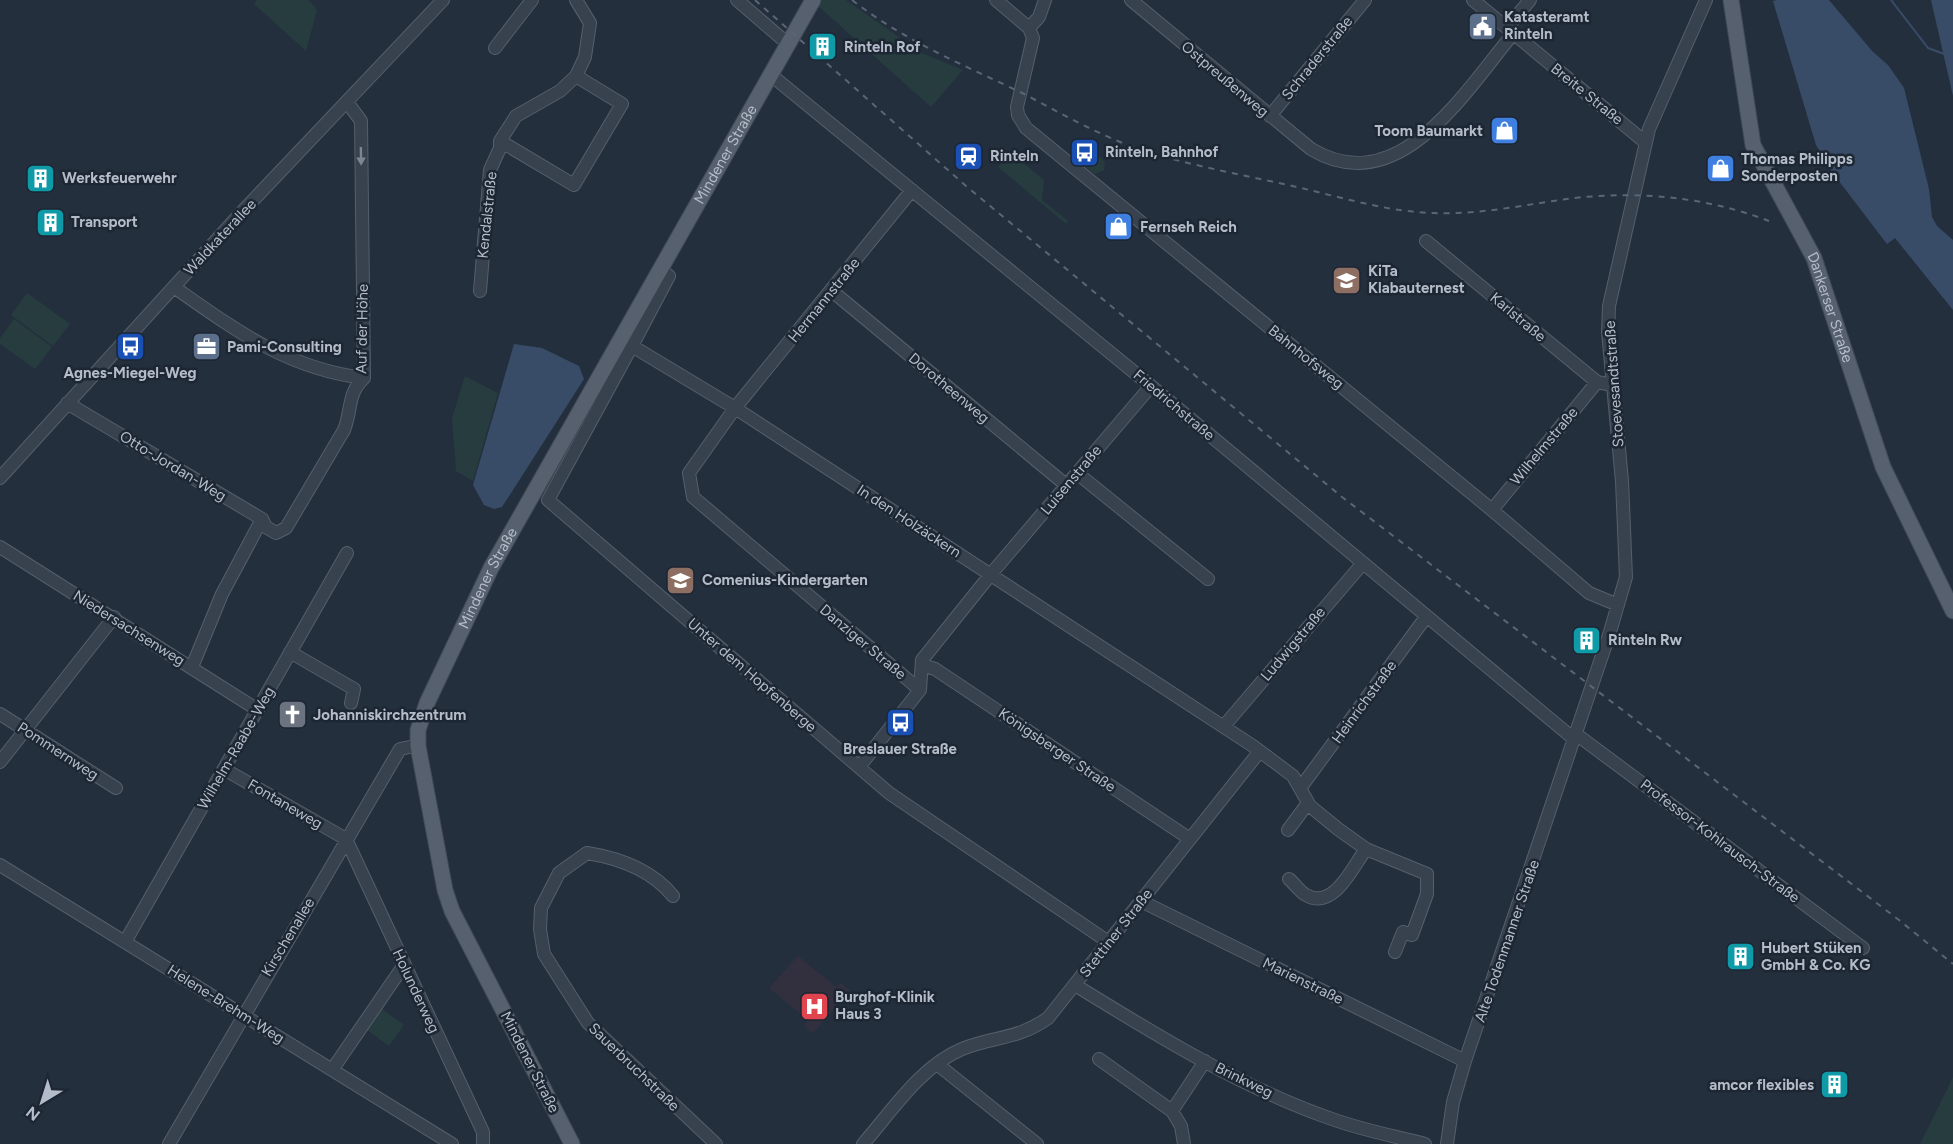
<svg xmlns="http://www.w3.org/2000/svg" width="1953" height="1144" font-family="Figtree,sans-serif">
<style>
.medical{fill:#32303f}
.green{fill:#263c3f}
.water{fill:#394c67}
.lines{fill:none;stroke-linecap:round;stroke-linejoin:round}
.stream{stroke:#394c67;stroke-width:2}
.minor-casing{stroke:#565f6c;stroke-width:14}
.major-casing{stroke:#414a57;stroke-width:17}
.minor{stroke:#38414e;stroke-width:12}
.major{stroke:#56606e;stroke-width:15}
.rail{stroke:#5a6575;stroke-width:2;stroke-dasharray:6 6;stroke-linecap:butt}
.oneway{fill:#7c8592}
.labels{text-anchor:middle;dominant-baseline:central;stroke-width:5;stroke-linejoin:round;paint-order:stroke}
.poi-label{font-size:15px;font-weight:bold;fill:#b4bcc9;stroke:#1d2633;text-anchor:start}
.street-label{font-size:15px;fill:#b4bcc9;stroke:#1d2633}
</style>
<rect width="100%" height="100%" fill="#242f3e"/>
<path class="medical" d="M798 956 836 987 841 983 850 991 813 1033 804 1026 808 1020 769 988Z"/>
<path class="green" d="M257 0H309L317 10 306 51 254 4Z
M822 0H846L922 53 963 70 931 107 818 6Z
M1010 152 1044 180 1042 200 1068 221 1066 224 998 167Z
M1092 156H1099L1105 162 1104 170 1095 174 1082 164V161Z
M27 293 70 324 53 346 11 315Z
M14 319 52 347 35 369 0 344V338Z
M465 376 498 393 473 481 456 471 452 418Z
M381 1008 404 1025 389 1046 366 1029Z
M1953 1077V1144H1920Z"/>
<path class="water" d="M1777 0H1829L1872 51 1888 65 1904 88 1929 189 1932 217 1937 226 1953 240V310L1895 238 1887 244 1832 172 1816 145 1773 1Z
M1931 0H1953V96Z
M514 344 542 348 579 366 584 379 502 507 494 509 484 505 473 485Z"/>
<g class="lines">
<path class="stream" d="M1891 0 1928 48 1944 54"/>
<defs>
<path id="minor" d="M737 0 788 44
M996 0 1029 28 1033 38 1017 107 1018 115 1026 128 1492 510 1589 593 1618 605
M1131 0 1311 149C1399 202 1465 91 1513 34
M1473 0 1645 142
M1029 28 1039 17 1045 0
M1507 28 1530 0
M495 48 532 0
M771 75 1151 386 1574 739
M1270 116 1365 0
M500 141 574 185 622 104 576 76
M912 190 735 408 689 473 693 497 920 690
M1426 241 1597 382 1613 385
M661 269 669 276 632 346 735 408 1253 746 1293 776 1310 806 1338 829 1366 849 1427 874V894L1412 935 1403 932 1395 952
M174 287C235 330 288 369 364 378
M480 291 490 170 500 148V141L516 116 560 91 576 76 585 57 590 23 576 0
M832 291 1066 485
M632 346 548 500 889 793 1107 941
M67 403 262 519 266 527 276 533 286 528 344 430C352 411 347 393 364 378L361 121 347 102
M1077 473 1208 579
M0 478 240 214 443 0
M1492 510 1597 382
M0 547 258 710
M290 652 354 689 351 703
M922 665 935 669 1190 839
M192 667 222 594 262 519
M0 714 116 788
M1224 726 1363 563
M1576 734 1863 948
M0 762 114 617
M859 767 920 690 922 660 991 574 1151 386
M224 769 346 839 483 1132V1144
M1301 787 1426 617
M1288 830 1308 803
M0 865 452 1144
M1289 879C1295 884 1300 892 1306 895 1333 911 1352 868 1366 849
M673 896C652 870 618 858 587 853L559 873 541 908 540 929 544 954 588 1023 716 1144
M1141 901 1465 1061
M125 942 347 553
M1075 985C1156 1035 1242 1088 1332 1119 1362 1130 1394 1136 1425 1144
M1099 1059 1172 1111
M937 1064 1037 1144
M332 1070 404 965
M169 1144 400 749 419 745
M863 1144C892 1111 921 1066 962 1049 994 1036 1017 1040 1048 1018L1256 756 1257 751
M1184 1144 1181 1126 1172 1111 1205 1061
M1447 1144 1453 1102 1465 1061 1610 632 1626 577 1622 481 1608 332 1609 306 1649 129 1706 0"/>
<g id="major">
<path id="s1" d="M1731 0 1753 145 1814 258 1883 467 1953 611"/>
<path id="s2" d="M572 1144 452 911 445 890 418 746V730L427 703 491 568 813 0"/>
</g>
</defs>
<use href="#minor" class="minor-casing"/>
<use href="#major" class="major-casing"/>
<use href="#minor" class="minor"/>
<use href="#major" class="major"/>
<path class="rail" d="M755 0 966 186 1342 497 1899 920 1953 964
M852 0C906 42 962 64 1022 93 1059 112 1096 134 1136 148 1189 166 1246 175 1301 188 1344 198 1389 212 1434 213 1481 215 1528 204 1574 198 1641 191 1706 197 1769 221"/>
</g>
<defs><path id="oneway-solid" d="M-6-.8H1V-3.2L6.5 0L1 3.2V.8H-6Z" transform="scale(1.5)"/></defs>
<use class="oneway" href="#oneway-solid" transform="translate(361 156) rotate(89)"/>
<defs>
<symbol id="civic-square" viewBox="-11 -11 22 22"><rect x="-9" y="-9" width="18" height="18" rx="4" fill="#5c6f8a" stroke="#1d2633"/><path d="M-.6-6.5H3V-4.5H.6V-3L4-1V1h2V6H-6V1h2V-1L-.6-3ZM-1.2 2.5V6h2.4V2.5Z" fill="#fff"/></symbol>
<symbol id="building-square" viewBox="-11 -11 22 22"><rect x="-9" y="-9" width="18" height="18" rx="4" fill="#0f9aa8" stroke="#1d2633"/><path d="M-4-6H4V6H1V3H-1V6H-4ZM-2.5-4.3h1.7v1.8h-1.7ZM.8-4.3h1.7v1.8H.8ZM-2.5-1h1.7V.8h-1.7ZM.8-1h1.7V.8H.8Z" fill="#fff"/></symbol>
<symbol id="shop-square" viewBox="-11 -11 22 22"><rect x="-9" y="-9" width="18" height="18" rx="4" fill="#3f7fe0" stroke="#1d2633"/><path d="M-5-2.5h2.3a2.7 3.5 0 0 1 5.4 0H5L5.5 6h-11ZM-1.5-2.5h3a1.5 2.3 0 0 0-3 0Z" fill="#fff"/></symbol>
<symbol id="bus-square" viewBox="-11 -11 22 22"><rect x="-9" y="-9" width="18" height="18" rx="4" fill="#1a4fb4" stroke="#1d2633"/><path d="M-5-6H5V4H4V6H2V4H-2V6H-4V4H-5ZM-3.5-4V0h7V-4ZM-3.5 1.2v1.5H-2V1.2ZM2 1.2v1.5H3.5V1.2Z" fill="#fff"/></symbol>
<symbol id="station-square" viewBox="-11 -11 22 22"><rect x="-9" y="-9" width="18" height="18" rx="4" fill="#1a4fb4" stroke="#1d2633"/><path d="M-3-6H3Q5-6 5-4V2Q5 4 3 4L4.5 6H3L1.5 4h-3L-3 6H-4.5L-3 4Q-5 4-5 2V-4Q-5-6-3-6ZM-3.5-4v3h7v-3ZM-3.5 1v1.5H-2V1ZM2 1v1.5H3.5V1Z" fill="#fff"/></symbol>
<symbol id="school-square" viewBox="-11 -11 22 22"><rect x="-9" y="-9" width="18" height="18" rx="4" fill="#8d6e63" stroke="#1d2633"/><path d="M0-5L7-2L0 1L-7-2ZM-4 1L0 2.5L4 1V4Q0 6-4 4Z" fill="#fff"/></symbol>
<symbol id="office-square" viewBox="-11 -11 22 22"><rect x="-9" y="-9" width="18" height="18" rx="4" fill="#5c6f8a" stroke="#1d2633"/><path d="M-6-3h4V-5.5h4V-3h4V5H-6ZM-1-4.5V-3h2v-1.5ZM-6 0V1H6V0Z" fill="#fff"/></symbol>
<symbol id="church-square" viewBox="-11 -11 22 22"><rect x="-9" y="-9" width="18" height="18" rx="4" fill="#6b7280" stroke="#1d2633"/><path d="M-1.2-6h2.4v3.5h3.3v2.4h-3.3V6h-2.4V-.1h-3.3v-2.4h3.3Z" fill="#fff"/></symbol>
<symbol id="hospital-square" viewBox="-11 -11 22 22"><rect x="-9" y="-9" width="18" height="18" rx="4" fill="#e0444e" stroke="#1d2633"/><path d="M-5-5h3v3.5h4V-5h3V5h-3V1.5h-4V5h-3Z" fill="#fff"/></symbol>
</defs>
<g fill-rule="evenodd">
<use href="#civic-square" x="1466" y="10" width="33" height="33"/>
<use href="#building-square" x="806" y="30" width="33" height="33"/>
<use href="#shop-square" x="1488" y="114" width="33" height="33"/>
<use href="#bus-square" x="1068" y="136" width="33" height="33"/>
<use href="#station-square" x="952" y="140" width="33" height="33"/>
<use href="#shop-square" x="1704" y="152" width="33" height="33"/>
<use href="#building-square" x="24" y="162" width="33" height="33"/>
<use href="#building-square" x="34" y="206" width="33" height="33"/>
<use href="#shop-square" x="1102" y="210" width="33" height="33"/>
<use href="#school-square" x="1330" y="264" width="33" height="33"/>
<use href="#bus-square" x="114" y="330" width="33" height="33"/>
<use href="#office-square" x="190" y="330" width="33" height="33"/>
<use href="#school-square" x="664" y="564" width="33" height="33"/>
<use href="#building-square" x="1570" y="624" width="33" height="33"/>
<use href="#church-square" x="276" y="698" width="33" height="33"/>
<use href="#bus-square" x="884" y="706" width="33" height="33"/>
<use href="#building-square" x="1724" y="940" width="33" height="33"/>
<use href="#hospital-square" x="798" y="990" width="33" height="33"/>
<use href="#building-square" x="1818" y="1068" width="33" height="33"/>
</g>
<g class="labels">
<g class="poi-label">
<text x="1504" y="17">Katasteramt<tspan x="1504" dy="17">Rinteln</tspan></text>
<text x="844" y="47">Rinteln Rof</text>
<text x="1483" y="131" text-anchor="end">Toom Baumarkt</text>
<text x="1105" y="152">Rinteln, Bahnhof</text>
<text x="990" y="156">Rinteln</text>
<text x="1741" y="159">Thomas Philipps<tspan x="1741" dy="17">Sonderposten</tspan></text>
<text x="62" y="178">Werksfeuerwehr</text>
<text x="71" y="222">Transport</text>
<text x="1140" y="227">Fernseh Reich</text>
<text x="1368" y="271">KiTa<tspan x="1368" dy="17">Klabauternest</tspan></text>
<text x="227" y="347">Pami-Consulting</text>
<text x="130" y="373" text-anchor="middle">Agnes-Miegel-Weg</text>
<text x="702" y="580">Comenius-Kindergarten</text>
<text x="1608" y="640">Rinteln Rw</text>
<text x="313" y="715">Johanniskirchzentrum</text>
<text x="900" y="749" text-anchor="middle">Breslauer Straße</text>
<text x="1761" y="948">Hubert Stüken<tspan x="1761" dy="17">GmbH &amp; Co. KG</tspan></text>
<text x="835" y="997">Burghof-Klinik<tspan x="835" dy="17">Haus 3</tspan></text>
<text x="1814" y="1085" text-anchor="end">amcor flexibles</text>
</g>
<g class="street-label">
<text transform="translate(1317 58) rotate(-51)">Schraderstraße</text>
<text transform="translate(1225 79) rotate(40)">Ostpreußenweg</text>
<text transform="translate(1587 94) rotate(39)">Breite Straße</text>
<text stroke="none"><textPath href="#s2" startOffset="1100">Mindener Straße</textPath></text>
<text transform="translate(487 215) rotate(-84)">Kendalstraße</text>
<text transform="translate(220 237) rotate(-47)">Waldkaterallee</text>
<text transform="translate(824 300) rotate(-51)">Hermannstraße</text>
<text stroke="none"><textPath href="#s1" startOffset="327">Dankerser Straße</textPath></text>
<text transform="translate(1518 317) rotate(40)">Karlstraße</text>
<text transform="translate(362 329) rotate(-89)">Auf der Höhe</text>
<text transform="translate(1306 357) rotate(39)">Bahnhofsweg</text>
<text transform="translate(1614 384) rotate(-94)">Stoevesandtstraße</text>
<text transform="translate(949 388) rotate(40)">Dorotheenweg</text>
<text transform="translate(1174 405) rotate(40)">Friedrichstraße</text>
<text transform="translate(1544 446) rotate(-50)">Wilhelmstraße</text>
<text transform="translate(173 466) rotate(31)">Otto-Jordan-Weg</text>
<text transform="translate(1071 480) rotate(-50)">Luisenstraße</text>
<text transform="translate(909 521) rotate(33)">In den Holzäckern</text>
<text stroke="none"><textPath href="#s2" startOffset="614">Mindener Straße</textPath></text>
<text transform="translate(129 628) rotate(32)">Niedersachsenweg</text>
<text transform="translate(863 642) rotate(40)">Danziger Straße</text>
<text transform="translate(1293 644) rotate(-50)">Ludwigstraße</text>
<text transform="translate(752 675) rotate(41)">Unter dem Hopfenberge</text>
<text transform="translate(1364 702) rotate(-54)">Heinrichstraße</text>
<text transform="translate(236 748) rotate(-60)">Wilhelm-Raabe-Weg</text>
<text transform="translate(1057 750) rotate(34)">Königsberger Straße</text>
<text transform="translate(58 751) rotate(33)">Pommernweg</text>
<text transform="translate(285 804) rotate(30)">Fontaneweg</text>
<text transform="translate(1720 841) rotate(37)">Professor-Kohlrausch-Straße</text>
<text transform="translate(1116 933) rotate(-52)">Stettiner Straße</text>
<text transform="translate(288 937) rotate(-59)">Kirschenallee</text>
<text transform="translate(1507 941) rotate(-71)">Alte Todenmanner Straße</text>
<text transform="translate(1303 981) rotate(26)">Marienstraße</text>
<text transform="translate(416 991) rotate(65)">Holunderweg</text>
<text transform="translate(226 1004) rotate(32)">Helene-Brehm-Weg</text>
<text transform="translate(530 1062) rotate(63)">Mindener Straße</text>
<text transform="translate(634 1067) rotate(44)">Sauerbruchstraße</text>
<text transform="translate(1244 1080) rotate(26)">Brinkweg</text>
</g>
</g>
<g transform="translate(42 1102) rotate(218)" stroke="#1d2633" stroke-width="4.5" paint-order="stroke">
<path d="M0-4.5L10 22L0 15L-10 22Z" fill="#b4bcc9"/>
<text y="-9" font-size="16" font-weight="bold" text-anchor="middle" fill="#b4bcc9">N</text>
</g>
</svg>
